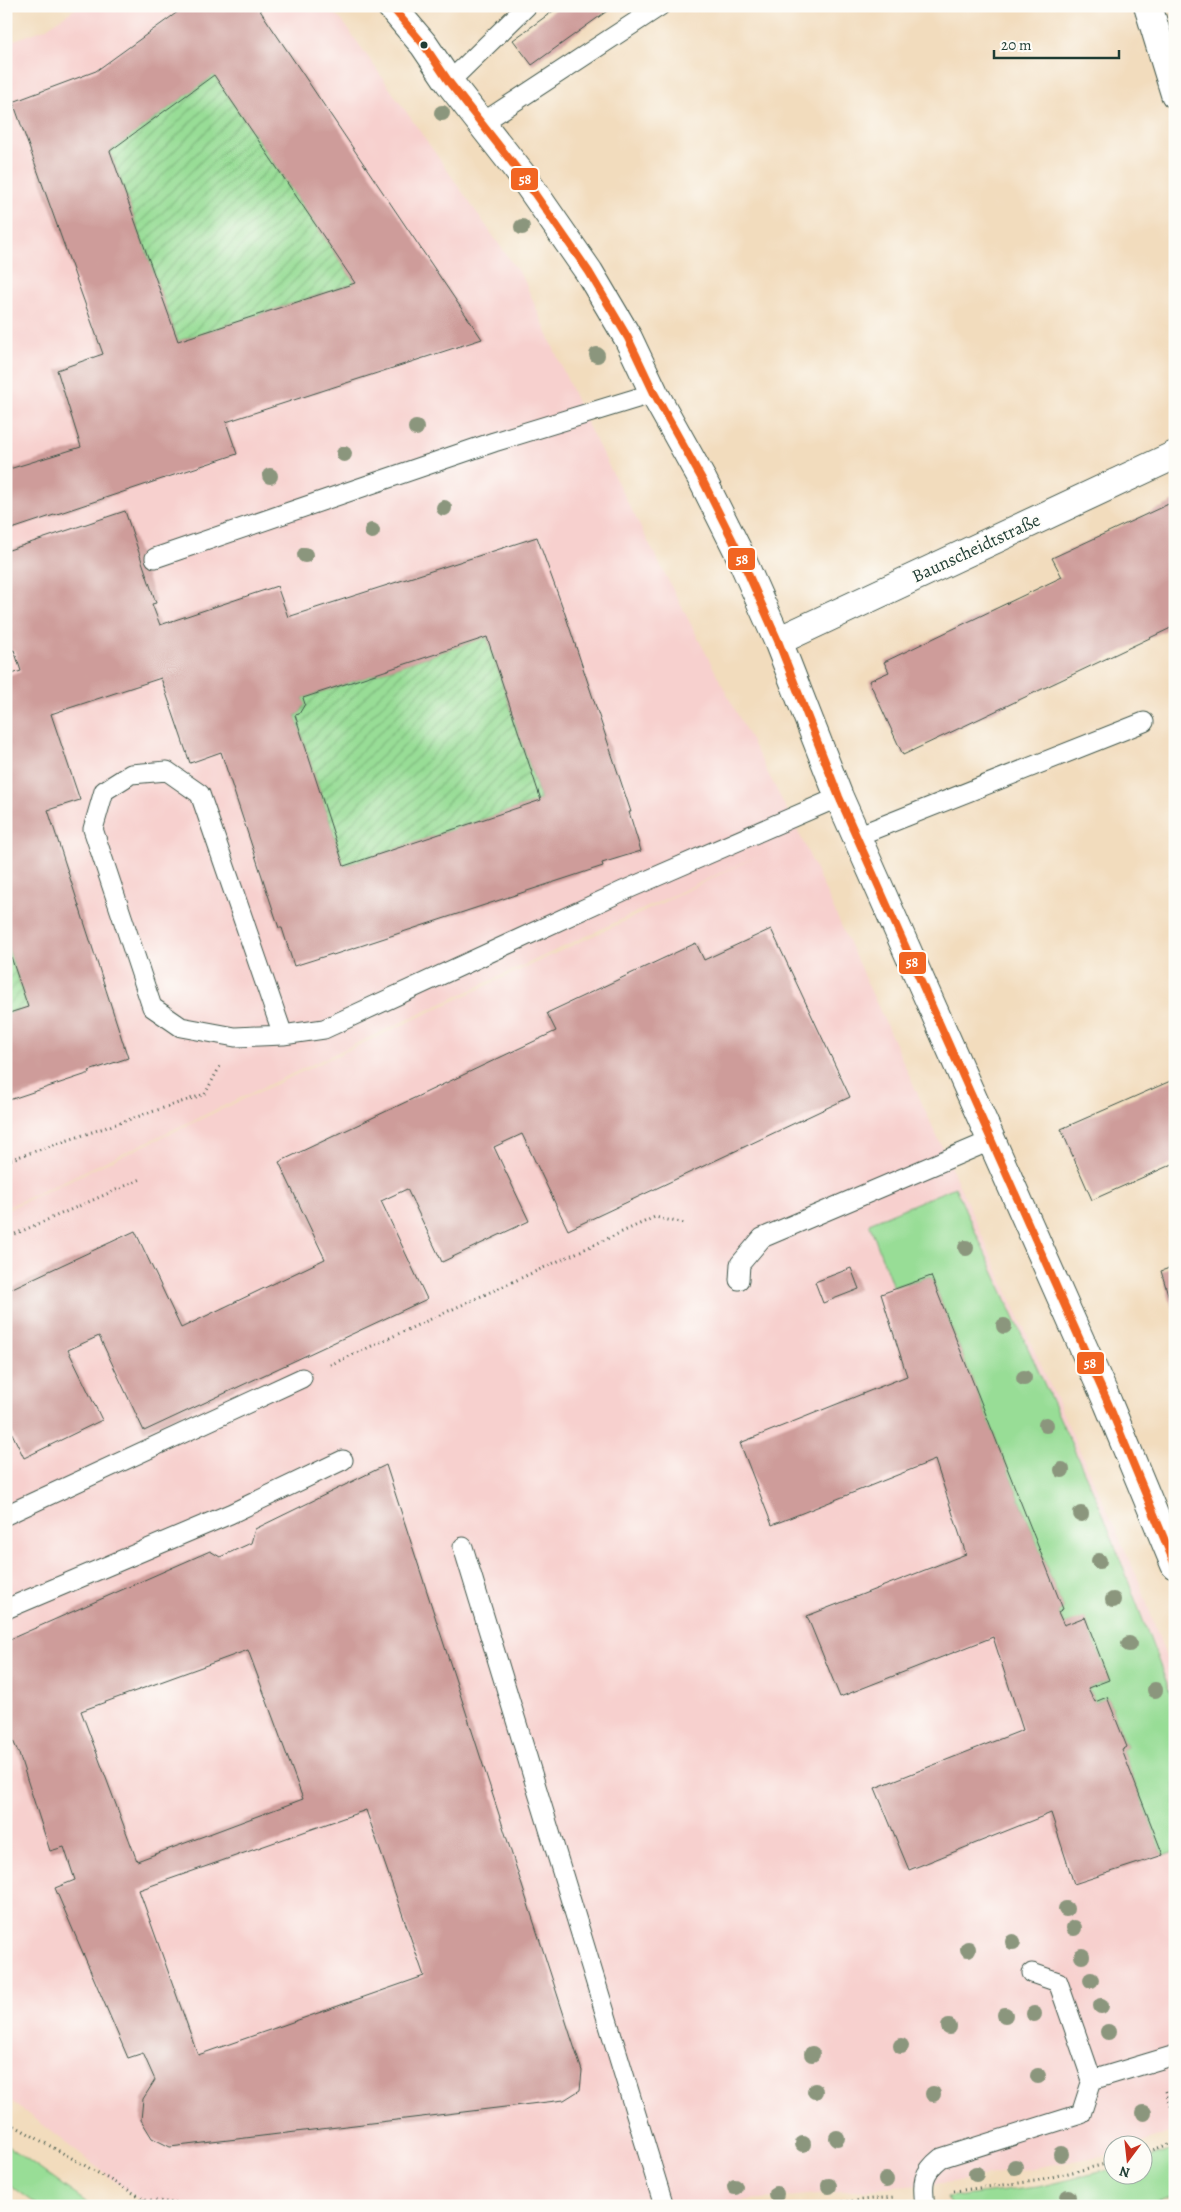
<svg xmlns="http://www.w3.org/2000/svg" width="1181" height="2212" font-family="Alegreya,serif">
<style>
.built{fill:#f7d0ce}
.grass{fill:#98dd96;stroke:#5c8d65}
.garden{fill:url(#garden-furrows);stroke:#5c8d65}
.building{fill:#ce9c9a;fill-rule:evenodd}
.lines{fill:none;stroke-linecap:round;stroke-linejoin:round}
.service-casing{stroke:#3f5549;stroke-width:21}
.minor-casing{stroke:#3f5549;stroke-width:30}
.tertiary-casing{stroke:#3f5549;stroke-width:30}
.path{stroke:#3f5549;stroke-width:3;stroke-dasharray:1 4;stroke-linecap:butt}
.service{stroke:#fff;stroke-width:19}
.minor{stroke:#fff;stroke-width:28}
.tertiary{stroke:#fff;stroke-width:28}
.bus-1-casing{stroke:#fdfcf7;stroke-width:11}
.bus-1{stroke:#f26522;stroke-width:8}
.tree{fill:#8b967d}
.bus-dot{fill:#1f3d34;stroke:#fdfcf7;stroke-width:2}
.labels{text-anchor:middle;dominant-baseline:central;stroke-width:4;stroke-linejoin:round;paint-order:stroke}
.street-label{font-size:18px;fill:#1f3d34;stroke:#fdfcf7}
.line-badge{stroke:#fdfcf7;stroke-width:2}
.badge-label{font-size:14px;text-anchor:middle;font-weight:bold;fill:#fff}
</style>
<defs>
<pattern id="garden-furrows" width="10" height="10" patternUnits="userSpaceOnUse" patternTransform="scale(1.25)"><rect width="10" height="10" fill="#98dd96"/><path d="M-1 1l2-2M0 10L10 0M9 11l2-2" fill="none" stroke="#7bb47b"/></pattern>
</defs>
<rect width="100%" height="100%" fill="#fdfcf7"/>
<filter id="ink" filterUnits="userSpaceOnUse"><feTurbulence type="fractalNoise" baseFrequency=".02" numOctaves="2"/><feDisplacementMap in="SourceGraphic" scale="10" xChannelSelector="R" yChannelSelector="G"/><feConvolveMatrix kernelMatrix="1 2 1 2 8 2 1 2 1" color-interpolation-filters="sRGB"/></filter>
<filter id="wash" filterUnits="userSpaceOnUse"><feTurbulence type="fractalNoise" baseFrequency=".0096" numOctaves="4" result="noise"/><feDisplacementMap in="SourceGraphic" scale="20" xChannelSelector="R" yChannelSelector="G"/><feGaussianBlur stdDeviation="1.12" result="paint"/><feColorMatrix in="noise" values="0 0 0 0 0 0 0 0 0 0 0 0 0 0 0 0 0 1.4 0 .05"/><feComposite in="paint" operator="in"/></filter>
<g filter="url(#wash)">
<rect width="100%" height="100%" fill="#f2dcbd"/>
<path class="built" d="M79 6H326L344 23 524 280 583 416 800 835 1139 1581 1175 1683V2131L1139 2144H1114L1113 2154 953 2182 705 2204 147 2206 6 2097V1210L629 919 763 853 6 1208V43L45 29Z"/>
<path class="grass" d="M955 1187 1101 1509 1175 1705V1851L1163 1855 1122 1750 1127 1747 1107 1697 1095 1702 1088 1688 1109 1680 1085 1618 1064 1625 1058 1612 1063 1609 931 1276 893 1287 869 1223Z
M6 2145 86 2202 90 2206H39L6 2182Z
M1175 2149V2195L1140 2206H950L947 2198 1038 2187 1113 2169 1114 2174H1144V2159Z"/>
<path class="garden" d="M214 75 355 283 178 341 110 151Z
M487 637 541 800 344 866 295 715 299 714 305 704 303 698Z
M6 942 28 1007 6 1014Z"/>
<g id="blocks">
<path class="building" d="M186 6H257L482 339 226 422 237 454 6 531V470L81 447 57 370 103 354 13 102 96 71ZM214 75 355 283 178 341 110 151Z
M560 6H614L532 65 513 40Z
M1175 501V626L903 755 869 681 889 672 884 662 1062 577 1052 558Z
M125 511 156 603 152 604 160 625 277 586 288 617 537 537 564 611 631 812H629L641 851 602 863 603 866 333 955 332 954 294 966 282 928H279L221 752 190 763 161 678 51 714 80 800 48 810 128 1058 89 1071 90 1073 6 1101V1014L28 1007 6 942V676L21 671 14 650 8 652 6 648V551ZM487 637 541 800 344 866 295 715 299 714 305 704 303 698Z
M771 929 850 1097 568 1230 522 1134 494 1147 529 1221 442 1262 407 1189 381 1201 427 1299 144 1431 99 1336 68 1350 102 1420 24 1458 6 1421V1291L135 1231 181 1328 325 1259 279 1162 556 1031 547 1013 696 943 704 960Z
M1175 1079V1163L1092 1200 1061 1129Z
M1175 1266V1313L1174 1314 1161 1271Z
M851 1268 859 1289 823 1303 815 1282Z
M931 1276 1063 1609 1058 1612 1064 1625 1085 1617 1109 1680 1088 1688 1095 1702 1107 1697 1127 1747 1122 1750 1163 1855 1074 1884 1051 1813 909 1870 875 1788 1023 1730 993 1637 840 1697 807 1616 966 1554 935 1460 772 1525 740 1443 907 1376 881 1294Z
M386 1465 582 2071 580 2090 564 2100 170 2147 152 2138 141 2120 143 2099 155 2080 143 2053 128 2058 55 1888 75 1880 64 1847 50 1851 19 1754 6 1725V1641L210 1551 220 1557 251 1543 255 1529ZM248 1650 303 1799 137 1861 81 1711ZM366 1810 424 1976 198 2055 139 1890Z"/>
</g>
</g>
<g filter="url(#ink)">
<use href="#blocks" fill-opacity="0" stroke="#3f5549" stroke-width="1"/>
<g class="lines">
<defs>
<path id="service" d="M449 82 527 6
M482 123 660 6
M155 558 494 442 654 393
M857 836 1144 722
M283 1035 200 794 167 771 131 774 104 791 93 829 152 1007 181 1027 235 1037 283 1035 324 1029 623 891 839 797
M739 1280 740 1264 762 1238 990 1141
M6 1515 302 1378
M463 1547 664 2206
M6 1609 230 1514 343 1460
M1092 2080 1175 2055
M925 2206C922 2183 922 2173 941 2158L1081 2114 1092 2080 1058 1982 1032 1973"/>
<path id="minor" d="M391 6 424 45 449 82 521 174 589 272 628 338 654 393 703 481 738 551 778 641 839 797 1108 1403 1175 1565
M778 641 1175 455"/>
<path id="tertiary" d="M1148 6 1175 94"/>
</defs>
<use href="#service" class="service-casing"/>
<use href="#minor" class="minor-casing"/>
<use href="#tertiary" class="tertiary-casing"/>
<path class="path" d="M6 1161 205 1094 220 1066
M6 1238 141 1179
M330 1365 655 1217 685 1224
M1166 2091 1175 2118
M6 2121 144 2199 195 2206
M1144 2153 1175 2142
M954 2191 1035 2181 1114 2162
M144 2199V2206
M802 2206 894 2197"/>
<use href="#service" class="service"/>
<use href="#minor" class="minor"/>
<use href="#tertiary" class="tertiary"/>
<defs>
<path id="bus-1" d="M391 6 424 45 449 82 521 174 589 272 628 338 654 393 703 481 738 551 778 641 839 797 1108 1403 1175 1565"/>
</defs>
<use href="#bus-1" class="bus-1-casing"/>
<use href="#bus-1" class="bus-1"/>
</g>
<g class="tree">
<circle cx="442" cy="113" r="8"/>
<circle cx="522" cy="227" r="8"/>
<circle cx="597" cy="355" r="8"/>
<circle cx="416" cy="428" r="8"/>
<circle cx="344" cy="454" r="8"/>
<circle cx="270" cy="476" r="8"/>
<circle cx="444" cy="508" r="8"/>
<circle cx="372" cy="531" r="8"/>
<circle cx="305" cy="555" r="8"/>
<circle cx="966" cy="1248" r="8"/>
<circle cx="1004" cy="1326" r="8"/>
<circle cx="1024" cy="1378" r="8"/>
<circle cx="1046" cy="1425" r="8"/>
<circle cx="1062" cy="1470" r="8"/>
<circle cx="1081" cy="1514" r="8"/>
<circle cx="1099" cy="1561" r="8"/>
<circle cx="1113" cy="1600" r="8"/>
<circle cx="1129" cy="1644" r="8"/>
<circle cx="1155" cy="1690" r="8"/>
<circle cx="1066" cy="1909" r="8"/>
<circle cx="1074" cy="1928" r="8"/>
<circle cx="1013" cy="1942" r="8"/>
<circle cx="968" cy="1949" r="8"/>
<circle cx="1082" cy="1956" r="8"/>
<circle cx="1091" cy="1980" r="8"/>
<circle cx="1101" cy="2006" r="8"/>
<circle cx="1034" cy="2014" r="8"/>
<circle cx="1005" cy="2015" r="8"/>
<circle cx="949" cy="2027" r="8"/>
<circle cx="1108" cy="2032" r="8"/>
<circle cx="901" cy="2046" r="8"/>
<circle cx="812" cy="2054" r="8"/>
<circle cx="1038" cy="2076" r="8"/>
<circle cx="815" cy="2091" r="8"/>
<circle cx="933" cy="2094" r="8"/>
<circle cx="1144" cy="2113" r="8"/>
<circle cx="837" cy="2138" r="8"/>
<circle cx="803" cy="2144" r="8"/>
<circle cx="1061" cy="2154" r="8"/>
<circle cx="1015" cy="2167" r="8"/>
<circle cx="976" cy="2174" r="8"/>
<circle cx="886" cy="2180" r="8"/>
<circle cx="829" cy="2186" r="8"/>
<circle cx="735" cy="2187" r="8"/>
<circle cx="776" cy="2194" r="8"/>
<circle cx="1068" cy="2197" r="8"/>
</g>
</g>
<circle class="bus-dot" cx="424" cy="45" r="4.5"/>
<g class="labels">
<g class="street-label">
<text transform="translate(976 548) rotate(-25)">Baunscheidtstraße</text>
</g>
</g>
<g class="line-badge">
<rect x="510" y="167" width="29" height="24" rx="5" fill="#f26522"/>
<rect x="727" y="547" width="29" height="24" rx="5" fill="#f26522"/>
<rect x="898" y="951" width="29" height="24" rx="5" fill="#f26522"/>
<rect x="1076" y="1351" width="29" height="24" rx="5" fill="#f26522"/>
</g>
<g class="badge-label">
<text x="525" y="184">58</text>
<text x="742" y="564">58</text>
<text x="912" y="967">58</text>
<text x="1090" y="1368">58</text>
</g>
<rect width="1181" height="2212" fill="none" stroke="#fdfcf7" stroke-width="25"/>
<g transform="translate(1128 2160) rotate(195)"><circle r="24" fill="#fdfcf7" stroke="#a4b0a9"/>
<path d="M0-4L9 19L0 12L-9 19Z" fill="#c8321e"/>
<text y="-8" font-size="14" font-weight="bold" text-anchor="middle" fill="#1f3d34">N</text>
</g>
<path d="M994 50v8h125v-8" fill="none" stroke="#1f3d34" stroke-width="2.5"/>
<text x="1001" y="50" font-size="15" fill="#1f3d34" stroke="#fdfcf7" stroke-width="4" paint-order="stroke">20 m</text>
</svg>
